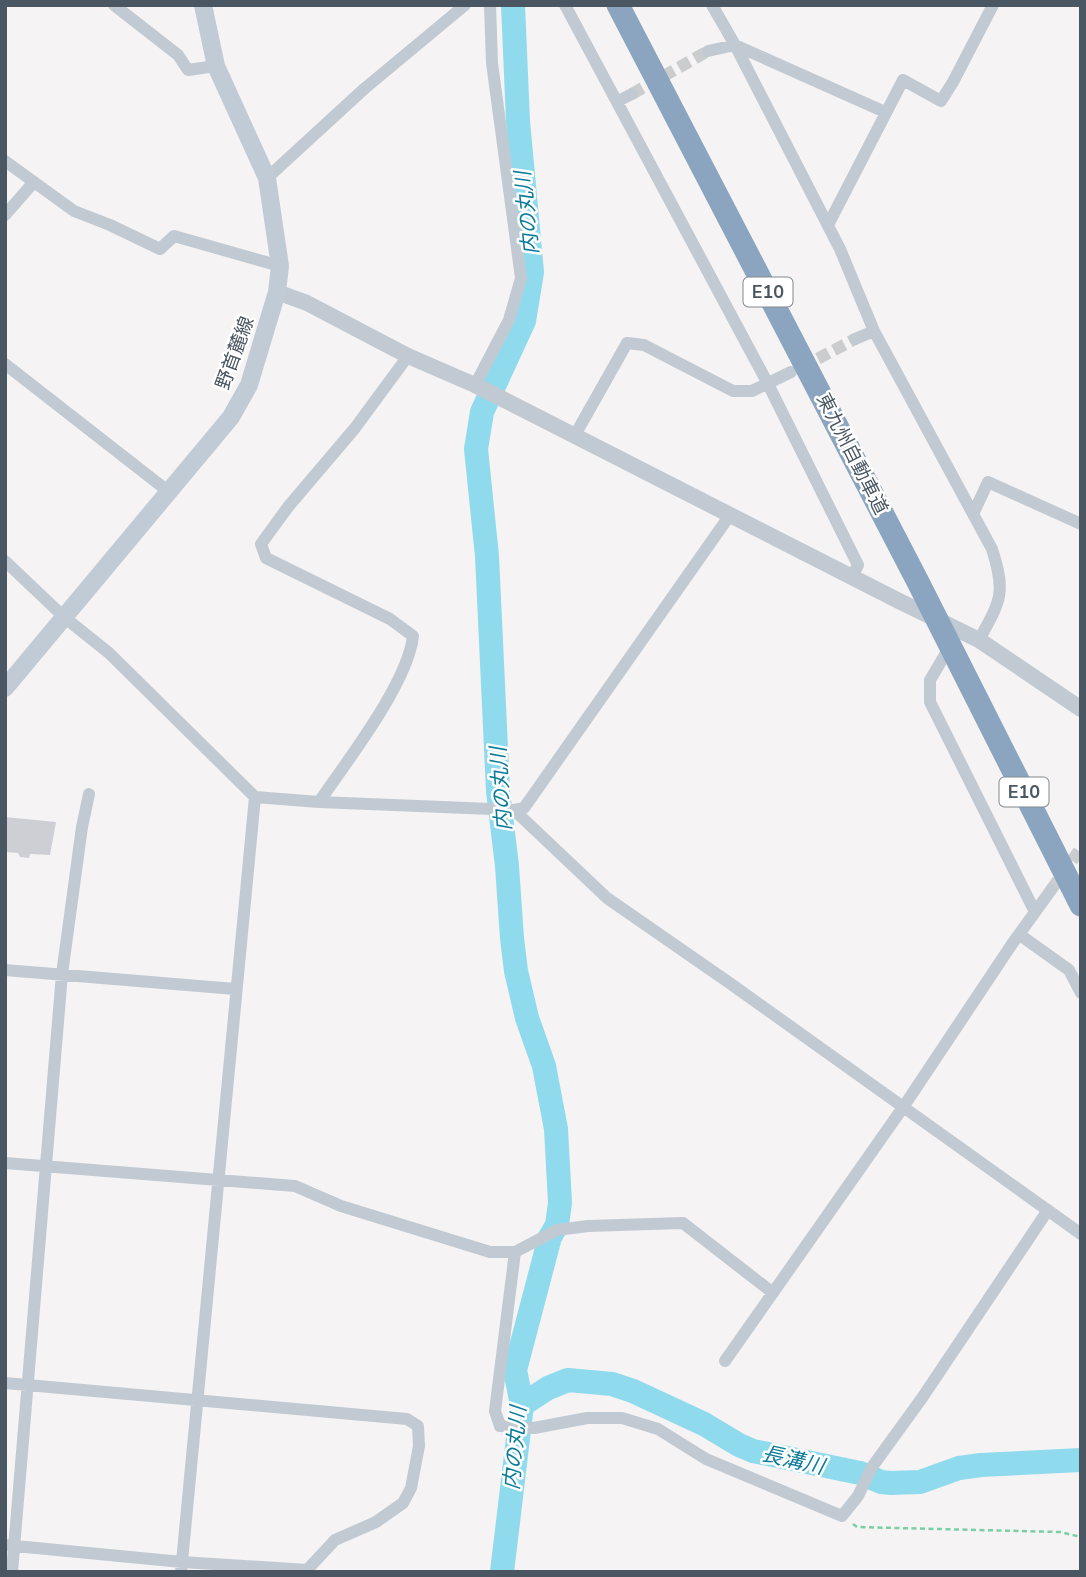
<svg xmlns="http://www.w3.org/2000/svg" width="1086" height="1577" font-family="'Nunito Sans','Noto Sans JP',sans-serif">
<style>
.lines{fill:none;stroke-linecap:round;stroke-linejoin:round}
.river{stroke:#90daee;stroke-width:24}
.building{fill:#cdcfd5}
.minor-tunnel{stroke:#caccce;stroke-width:12;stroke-dasharray:12 6;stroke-linecap:butt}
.path{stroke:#7ad0a6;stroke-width:2.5;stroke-dasharray:5 3.5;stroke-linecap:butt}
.minor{stroke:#c1cad2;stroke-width:12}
.tertiary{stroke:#c1cad2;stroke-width:16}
.secondary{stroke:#c1cbd6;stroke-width:18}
.motorway{stroke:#8ba5c1;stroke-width:23}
.labels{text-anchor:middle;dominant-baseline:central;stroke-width:5;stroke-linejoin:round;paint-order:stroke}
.shield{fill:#fff;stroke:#808990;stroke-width:2}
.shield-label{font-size:18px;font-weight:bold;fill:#4a5661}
.street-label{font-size:19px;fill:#4a5661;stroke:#fff}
.water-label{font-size:21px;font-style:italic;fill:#0c7c9b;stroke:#fff}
</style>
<rect width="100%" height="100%" fill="#f5f3f3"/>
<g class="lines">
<path class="river" d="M522 1405 548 1388 568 1380 612 1384 633 1391 704 1424 739 1445 753 1451 860 1473 881 1482 891 1483 920 1482 959 1468 981 1465 1081 1460
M502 1572 522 1405 515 1370 550 1237 557 1225 560 1203 556 1129 544 1066 527 1018 516 971 512 938 507 866 498 791 487 556 476 449 482 412 524 321 532 272 518 121 513 5"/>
</g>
<path class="building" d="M5 817 56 822 50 855 30 854 29 858 20 857 18 853 5 852Z"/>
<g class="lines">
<path class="minor-tunnel" d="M632 94 708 51
M802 367 855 339
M1051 890 1081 848"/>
<path class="path" d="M853 1524 857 1527 1060 1532 1081 1537"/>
<path class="minor" d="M114 5 178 55 188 70 216 66
M565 5 768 384 858 565 853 575
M712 5 735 45 840 249 874 331 992 549C1006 593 1001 600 979 640
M708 51 735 45 885 112
M618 101 632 94
M5 161 74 211 110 225 160 249 174 236 280 266
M267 178 364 89 465 5
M5 215 33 183
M828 225 903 80 941 101 953 82 993 5
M855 339 874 331
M5 364 169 492
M475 385 509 320 521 278 492 63 490 5
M575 435 627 343 644 345 733 391H752L791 372
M974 512 988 482 1081 524
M5 561 64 617 109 653 255 797 319 802 514 810 524 808 730 515
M952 643 930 680V702L1035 912
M319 802C347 761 408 683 413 636L390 619 266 558 261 544 288 507 355 428 408 356
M514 810 607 898 731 984 1081 1234
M1020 935 1069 970 1081 993
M5 970 235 989
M5 1163 295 1186 341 1206 490 1252H515L557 1230 588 1226 683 1223 773 1293
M515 1252 495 1411 500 1426 534 1428 587 1418H622L658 1429 706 1459 842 1516 858 1496 872 1467 922 1398 1048 1210
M725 1361 904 1106 1012 944 1051 890
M5 1383 407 1419 418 1426 419 1446 411 1488 403 1503 376 1522 335 1540 307 1570 182 1562 5 1545
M12 1572 62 974 82 827 89 794
M181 1572 255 797"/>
<path class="tertiary" d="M277 292 307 303 408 356 475 385 899 601 979 640 1081 709"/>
<path class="secondary" d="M5 688 231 417 249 385 277 292 280 266 267 178 216 66 203 5"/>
<path class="motorway" d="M618 5 917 580 1081 905"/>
</g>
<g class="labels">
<g class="shield">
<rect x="743.5" y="277.5" width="49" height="29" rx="5"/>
<rect x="999.5" y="777.5" width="49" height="29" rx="5"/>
</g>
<g class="shield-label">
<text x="768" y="292">E10</text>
<text x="1024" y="792">E10</text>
</g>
<g class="street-label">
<text transform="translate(235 353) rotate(-70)">野首麓線</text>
<text transform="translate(852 454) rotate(63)">東九州自動車道</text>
</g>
<g class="water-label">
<text transform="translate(527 213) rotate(-96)">内の丸川</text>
<text transform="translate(501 789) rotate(-94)">内の丸川</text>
<text transform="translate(515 1448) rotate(-85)">内の丸川</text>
<text transform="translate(793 1460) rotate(13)">長溝川</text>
</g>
</g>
<rect width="1086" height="1577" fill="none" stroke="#4a5661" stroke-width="14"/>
</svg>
